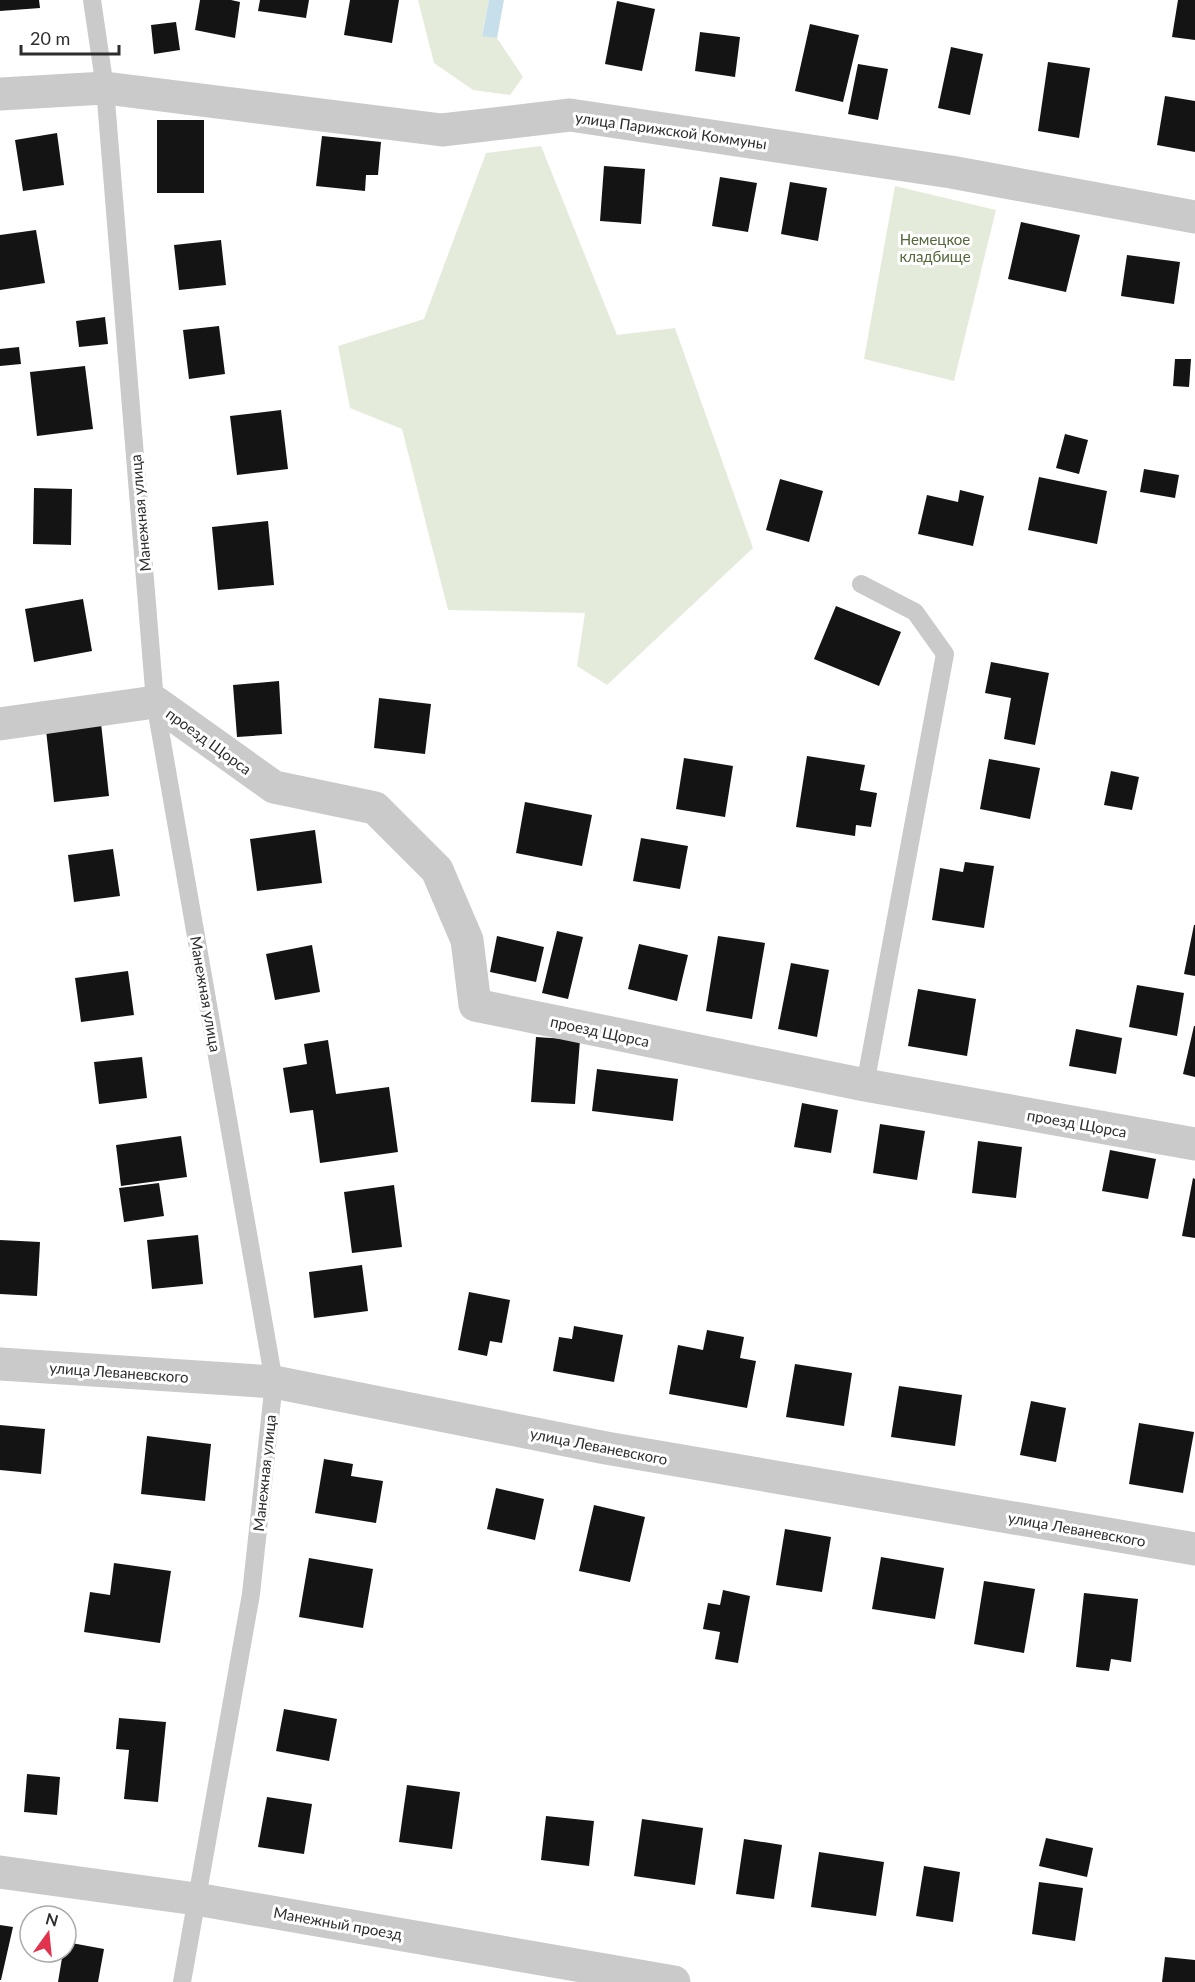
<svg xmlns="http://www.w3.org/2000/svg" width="1195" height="1982" font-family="Lato,sans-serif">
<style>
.green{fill:#e5ebdb}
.water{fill:#c7dfea}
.building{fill:#141414}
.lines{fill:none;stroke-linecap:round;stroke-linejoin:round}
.service{stroke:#cacaca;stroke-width:18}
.minor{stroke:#cacaca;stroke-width:33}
.labels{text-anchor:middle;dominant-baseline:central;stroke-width:6;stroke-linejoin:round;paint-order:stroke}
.street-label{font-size:15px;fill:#2d2d2d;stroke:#fff}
.park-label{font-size:15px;fill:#54683c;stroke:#fff}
</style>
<rect width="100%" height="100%" fill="#fff"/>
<path class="green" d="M418 0H489L482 35 497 38 523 77 510 95 473 90 434 63Z
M541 146 617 335 675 328 753 548 607 685 577 666 585 613 448 610 402 429 350 408 338 346 424 319 486 153Z
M895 186 996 210 954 381 864 359Z"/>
<path class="water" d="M489 0H504L497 38 482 36Z"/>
<path class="building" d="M0 0H39L40 8 0 11Z
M200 0H231L240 2 235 38 195 30Z
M260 0H309L306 18 258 11Z
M350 0H399L392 43 344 35Z
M1178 0H1195V40L1172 37Z
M617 1 655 9 642 71 605 64Z
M176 22 180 50 154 54 151 25Z
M810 24 859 35 843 102 795 91Z
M700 32 740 37 735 77 695 71Z
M951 47 983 54 970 115 938 108Z
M1048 62 1090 68 1079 138 1038 131Z
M858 64 888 69 878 120 848 114Z
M1165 96 1195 101V152L1157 145Z
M157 120H204V193H157Z
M57 133 64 185 23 191 15 140Z
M322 136 381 142 378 175H366L365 191 316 186Z
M604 166 645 169 641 224 600 221Z
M720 177 757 183 748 232 712 226Z
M790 182 827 188 818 241 781 234Z
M1021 222 1080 235 1066 292 1008 279Z
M36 230 45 283 0 290V235Z
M221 240 226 285 179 290 174 245Z
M1127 255 1180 262 1174 304 1121 296Z
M105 317 108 344 79 347 76 321Z
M219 326 225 374 189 379 183 330Z
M19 347 21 364 0 366V349Z
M1175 359H1191L1189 387 1173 386Z
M85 366 93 429 37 436 30 372Z
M281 410 288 469 237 475 230 416Z
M1065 434 1088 440 1079 474 1056 468Z
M1144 469 1179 475 1175 498 1140 492Z
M1039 477 1107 491 1097 544 1028 530Z
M780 479 823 491 809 542 766 530Z
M34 488 72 489 71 545 33 544Z
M960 490 984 496 973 546 918 534 927 495 958 502Z
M268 521 274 585 218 590 212 527Z
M83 599 92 651 34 662 25 609Z
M836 606 901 632 879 686 814 659Z
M991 662 1049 673 1035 745 1004 739 1011 698 985 693Z
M279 681 282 734 237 737 233 685Z
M379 698 431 704 425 754 374 748Z
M101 723 109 796 54 802 46 730Z
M807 756 865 765 860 790 877 793 871 827 856 825 855 836 796 827Z
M684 758 733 766 725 817 676 809Z
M989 759 1040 768 1030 819 980 809Z
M1111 771 1139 777 1132 810 1104 805Z
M525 802 592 815 582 866 516 853Z
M315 830 322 883 257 891 250 839Z
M641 838 688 846 680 889 633 881Z
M113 849 120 896 74 902 68 855Z
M965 862 994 866 984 928 932 920 940 868 963 872Z
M1194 925H1195V976L1184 974Z
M557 931 583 937 568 999 542 993Z
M497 936 544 947 536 982 490 972Z
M718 936 765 943 752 1019 706 1011Z
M639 944 688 955 677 1001 628 989Z
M312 945 320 992 275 1000 266 954Z
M791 963 829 970 817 1037 778 1029Z
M128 971 134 1015 81 1022 75 978Z
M1137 985 1184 993 1177 1036 1129 1027Z
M918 989 976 999 967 1056 908 1046Z
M1194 1026H1195V1077L1183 1074Z
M1076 1029 1122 1038 1116 1074 1069 1066Z
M536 1037 580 1040 575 1104 531 1102Z
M328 1040 336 1094 389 1087 398 1152 320 1163 313 1110 290 1113 283 1068 307 1064 304 1044Z
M142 1057 147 1098 99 1104 94 1062Z
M597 1069 678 1079 673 1121 592 1111Z
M802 1103 838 1110 831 1153 794 1147Z
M880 1124 925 1131 917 1180 873 1173Z
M181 1136 187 1177 121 1186 116 1145Z
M978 1141 1022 1147 1016 1198 972 1193Z
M1110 1150 1156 1159 1148 1199 1102 1191Z
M1193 1178 1195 1179V1238L1182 1236Z
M159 1183 164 1216 124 1222 119 1188Z
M394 1185 402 1247 352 1253 344 1192Z
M198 1235 203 1284 152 1289 147 1240Z
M0 1240 40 1242 37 1296 0 1294Z
M362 1265 368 1311 314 1318 309 1272Z
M469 1292 510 1300 502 1343 490 1341 487 1356 458 1350Z
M574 1326 623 1335 614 1382 553 1371 559 1337 572 1339Z
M707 1330 744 1337 740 1358 756 1361 747 1408 669 1394 678 1345 703 1350Z
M795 1364 852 1373 844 1426 786 1417Z
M899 1386 962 1395 955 1446 891 1437Z
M1031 1401 1066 1408 1056 1462 1020 1455Z
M1139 1423 1194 1432 1183 1493 1129 1484Z
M0 1425 45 1429 41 1474 0 1470Z
M147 1436 211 1444 205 1501 141 1494Z
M324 1459 353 1464 351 1476 383 1481 376 1523 315 1513Z
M496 1488 544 1499 535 1540 487 1529Z
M594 1505 645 1517 630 1582 579 1571Z
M785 1529 831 1537 822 1592 776 1585Z
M881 1557 944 1568 935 1619 872 1609Z
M309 1558 373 1569 363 1628 299 1617Z
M114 1563 171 1571 160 1643 84 1632 90 1592 110 1595Z
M984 1581 1035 1589 1024 1653 974 1644Z
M723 1590 750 1596 738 1663 715 1659 720 1632 703 1629 708 1603 720 1605Z
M1084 1593 1138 1599 1131 1662 1111 1659 1109 1671 1076 1667Z
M284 1709 337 1719 329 1761 276 1751Z
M119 1718 166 1722 158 1802 124 1799 129 1750 116 1749Z
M27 1774 60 1777 57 1815 24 1812Z
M407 1785 460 1792 452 1849 399 1842Z
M267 1797 312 1804 304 1854 258 1847Z
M546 1816 594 1821 589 1866 541 1860Z
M642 1819 703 1828 695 1885 634 1876Z
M1046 1838 1093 1848 1087 1877 1039 1866Z
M744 1839 782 1845 774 1899 736 1894Z
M819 1852 884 1862 876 1916 811 1907Z
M924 1866 960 1872 953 1922 916 1916Z
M1039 1882 1083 1888 1075 1941 1032 1934Z
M0 1925 13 1927 1 1980H0Z
M66 1942 104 1949 98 1982H58L63 1952H66Z
M1165 1957 1195 1960V1982H1162Z"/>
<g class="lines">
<path class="service" d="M92 0 105 88 155 702 274 1382 251 1594 182 1982
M861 584 915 612 945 654 865 1085"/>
<path class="minor" d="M0 94 105 88 442 130 570 115 951 172 1195 217
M0 724 155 702 274 787 375 808 437 870 467 940 475 1005 865 1085 1195 1144
M0 1364 274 1382 606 1448 1195 1549
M0 1872 196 1899 674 1982"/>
</g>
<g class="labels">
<g class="street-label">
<text transform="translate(671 130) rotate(8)">улица Парижской Коммуны</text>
<text transform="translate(140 513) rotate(-95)">Манежная улица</text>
<text transform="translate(209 741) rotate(36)">проезд Щорса</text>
<text transform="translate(206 994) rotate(80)">Манежная улица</text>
<text transform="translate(600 1031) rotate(12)">проезд Щорса</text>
<text transform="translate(1077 1123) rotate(10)">проезд Щорса</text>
<text transform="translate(119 1372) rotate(4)">улица Леваневского</text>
<text transform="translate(599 1446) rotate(11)">улица Леваневского</text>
<text transform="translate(264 1473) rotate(-84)">Манежная улица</text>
<text transform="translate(1077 1529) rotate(10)">улица Леваневского</text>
<text transform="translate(338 1923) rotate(10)">Манежный проезд</text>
</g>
<g class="park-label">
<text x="935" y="239">Немецкое<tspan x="935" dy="17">кладбище</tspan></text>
</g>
</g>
<g transform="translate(48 1934) rotate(15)"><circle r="28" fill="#ffffff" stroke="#ababab" stroke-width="1.5"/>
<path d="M0-4.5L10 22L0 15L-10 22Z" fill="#e1334d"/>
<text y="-9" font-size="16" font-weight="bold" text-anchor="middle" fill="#2d2d2d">N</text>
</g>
<path d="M21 45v9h98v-9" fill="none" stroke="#2d2d2d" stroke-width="3"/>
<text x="30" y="45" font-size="18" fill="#2d2d2d" stroke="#ffffff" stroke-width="4.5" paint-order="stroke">20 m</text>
</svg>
